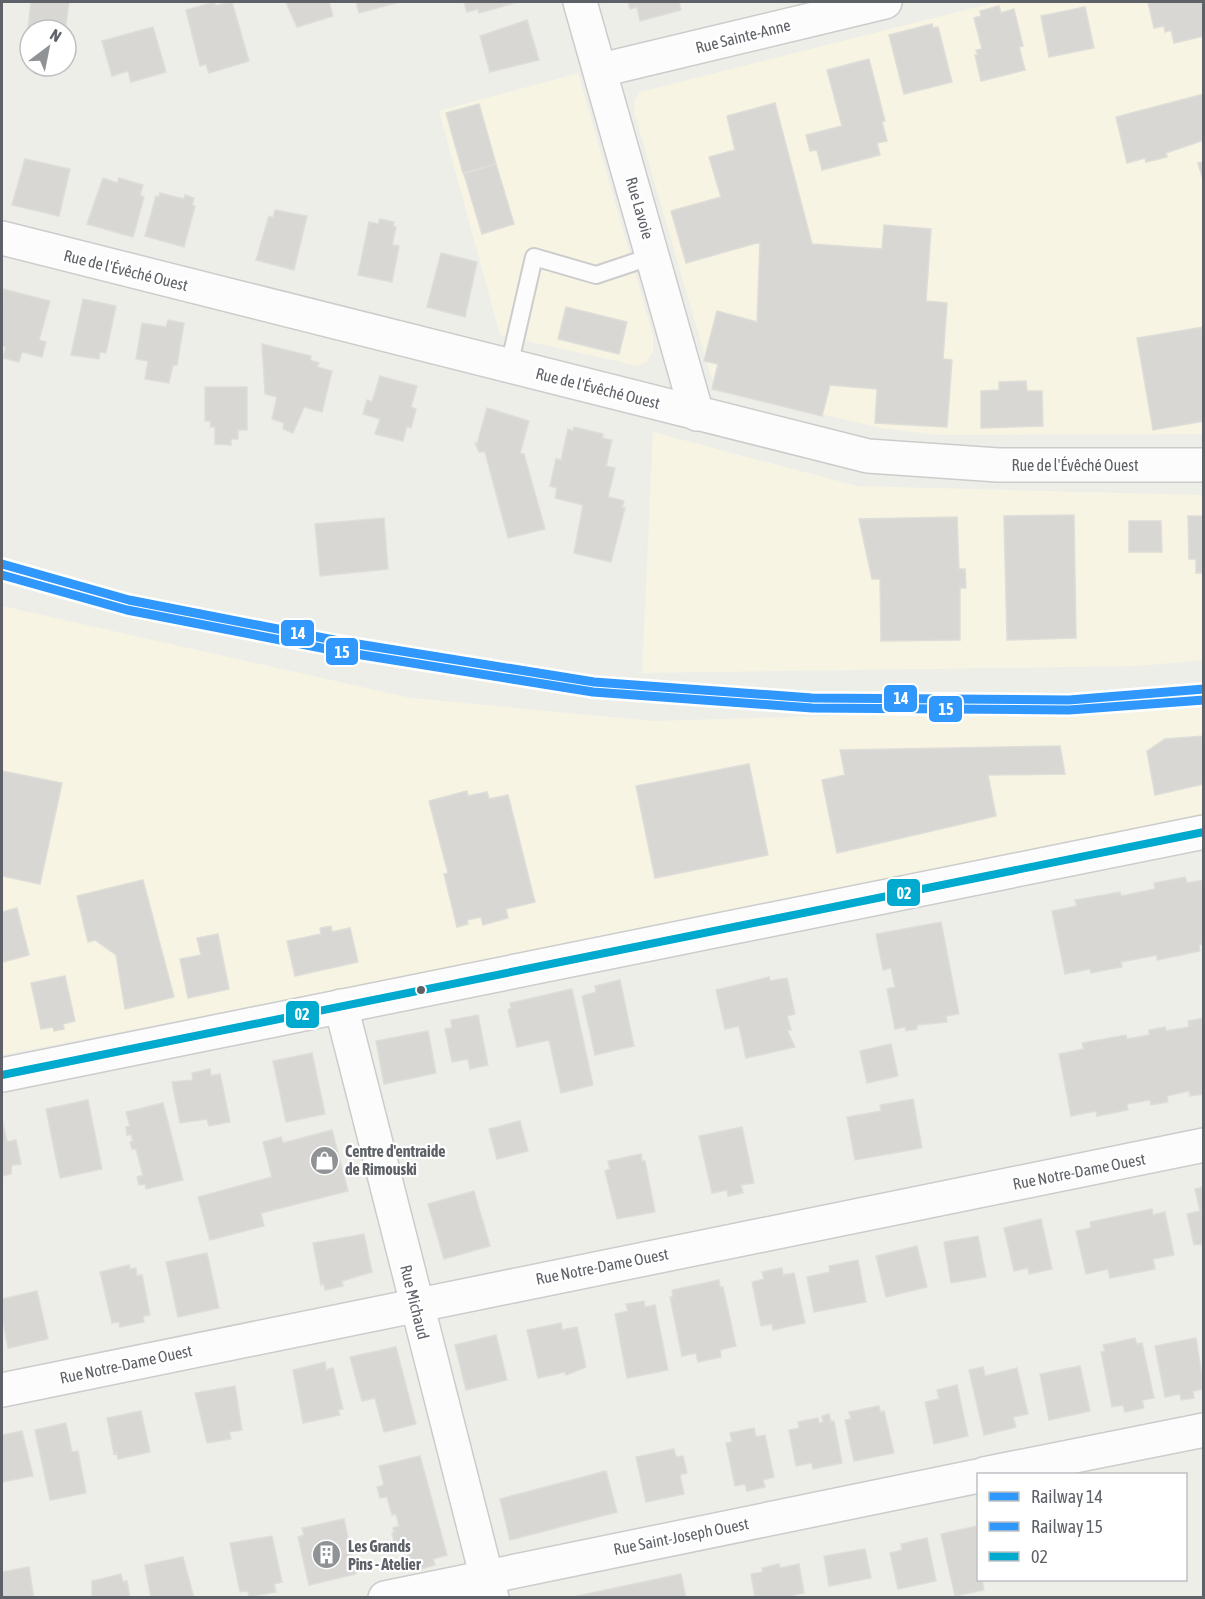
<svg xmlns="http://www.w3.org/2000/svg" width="1205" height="1599" font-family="'Asap Condensed',sans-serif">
  <rect width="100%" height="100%" fill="#eeeee9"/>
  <path fill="#f7f4e3" d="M997,2H1203V434L938,435L880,428L723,390L717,386L710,373L634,112L635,99L640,92Z
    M578,73L653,335V352L646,362L638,366L500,335L439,111Z
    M653,432L857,486L1203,495V660L1138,666L642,673Z
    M2,606L411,698L654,721L1203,705V848L391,979L2,1055Z"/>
  <path fill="#d8d7d4" stroke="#deddd8" stroke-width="1.5" d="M31,2H69L65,30H30V38L27,37Z
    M215,2V6L232,2L249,61L209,73L206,64L200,66L186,10Z
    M286,2H329L333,16L297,27Z
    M356,2H399L359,13Z
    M464,2H518L479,13L478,9L467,12Z
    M628,2H679L681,10L640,21L637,7L630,9Z
    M1148,2H1204V36L1174,43L1171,30L1165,32L1164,26L1154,28Z
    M999,6L1001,13L1014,9L1023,46L1019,47L1025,70L981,81L975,55H978L976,50L982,49L974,18L981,16L980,11Z
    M1085,7L1094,48L1049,57L1041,16Z
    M527,20L539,60L490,72L480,36Z
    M932,24L933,28L938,27L952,82L904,94L889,35Z
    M153,27L166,72L131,82L128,71L112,76L102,41Z
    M869,59L885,121L882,122L887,141L877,143L880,155L822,170L817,150L810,151L806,135L842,126L827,70Z
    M1204,94V140L1166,153L1167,157L1146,162L1145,158L1127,163L1116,117Z
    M775,103L812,244L882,249L884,225L931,229L926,301L947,303L943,359L952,360L947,427L875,423L877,389L830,385L822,416L712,389L718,364L704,361L717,311L757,322L760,242L686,263L671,211L721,197L709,157L735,150L727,116Z
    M479,104L496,164L463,173L446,113Z
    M25,159L70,169L59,216L12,205Z
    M1204,162V183L1198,163Z
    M496,164L514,224L482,234L464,174Z
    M103,178L117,183L119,178L143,185L140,195L144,197L133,237L87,224Z
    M160,193L184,199L185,195L194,198L192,205L195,206L184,247L145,236L156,196L159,197Z
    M275,210L307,216L294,270L256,260L269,216L273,218Z
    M380,219L394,222L393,226L396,227L392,245L399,246L392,282L358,275L369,222L378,224Z
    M441,253L477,262L465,317L427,307Z
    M3,289L50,301L39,340L46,342L42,357L22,352L19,362L3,358L6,347L2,346Z
    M83,299L116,306L106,353L100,352L99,359L71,355Z
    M566,307L627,322L619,354L558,339Z
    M168,320L184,323L177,365H173L169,383L145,379L148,361L136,359L142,323L166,327Z
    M1204,327V421L1153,430L1137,338Z
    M262,344L311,356L310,360L319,363L317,367L332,371L322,412L304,407L293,433L283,429L284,423L272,419L277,397L265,394Z
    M380,376L417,386L411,407L416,409L411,428L407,426L403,441L375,434L380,419L363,414L367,400L372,402Z
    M1026,381L1027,391H1042L1043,426L981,428V391L999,390V382Z
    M205,387H247V430H238V439H231V445L215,444V427H210L211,421H205Z
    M487,408L529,421L520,453L524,454L545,529L508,538L485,452H479L475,443L477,444Z
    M574,427L603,434L602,438L612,440L606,466L615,468L608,497L624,501L622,508H625L611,562L574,553L583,505L555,498L557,488L550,486L556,459L561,460L568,429L573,431Z
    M1074,515L1076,638L1007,640L1004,516Z
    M1188,516H1204V573H1196V559H1189Z
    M957,517L959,569H965L966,588H960V640L881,641L880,579H872L859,519Z
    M384,518L388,569L320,576L315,524Z
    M1129,521H1161L1162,552H1129Z
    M1204,736V784L1155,795L1147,751L1165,739Z
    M1060,746L1065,774L988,775L996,816L837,853L822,780L845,775L840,750Z
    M749,764L768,855L655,878L636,786Z
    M2,771L62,783L40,884L2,876Z
    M467,791L468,796L487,792L489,799L508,795L535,902L506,909L508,918L483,925L481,917L467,920L468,924L457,927L444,874L448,873L429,801Z
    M1185,877L1187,883L1204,880V944L1199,945L1200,951L1157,960V955L1121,962L1122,967L1091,973L1090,969L1065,974L1052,911L1077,906L1075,900L1120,892L1121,896L1155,889L1154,883Z
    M143,880L174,997L125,1009L116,955L95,940L88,942L77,896Z
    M17,908L29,955L3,962L2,912Z
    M941,922L959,1014L946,1016L947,1022L917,1025V1029L906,1031L905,1027L895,1029L887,989L895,987L891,968L883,970L876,934Z
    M331,926L332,932L350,928L358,962L295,976L287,941L321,934L320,928Z
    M218,934L229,989L188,998L180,959L201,955L197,938Z
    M65,976L75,1021L63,1024L64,1029L54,1031L53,1027L41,1029L31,983Z
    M769,977L770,981L787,978L795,1014L787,1016L791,1030H787L795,1047L746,1058L739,1026L725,1029L716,990Z
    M620,980L634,1046L595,1055L582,996L596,992L595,986Z
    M572,989L593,1085L561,1093L549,1040L517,1047L508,1010L511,1008L510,1003Z
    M478,1015L488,1065L470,1069L468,1059L452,1062L445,1029L452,1028L451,1020Z
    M1204,1018V1094L1190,1096L1189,1091L1167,1096L1168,1102L1151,1105L1150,1100L1127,1104L1128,1110L1097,1116L1096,1111L1071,1116L1059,1054L1084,1049L1082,1043L1126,1035L1127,1039L1149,1035V1030L1165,1027L1166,1031L1189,1027L1188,1021Z
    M428,1031L436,1073L384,1084L376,1041Z
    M891,1044L898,1076L867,1083L860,1051Z
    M312,1053L325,1114L286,1122L273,1061Z
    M210,1069L211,1076L220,1074L230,1122L209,1126L207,1119L180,1123L172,1082L193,1080L192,1073Z
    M913,1099L922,1148L855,1160L847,1117L881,1111L880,1105Z
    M88,1100L102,1169L60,1178L46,1109Z
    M163,1103L183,1180L146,1189L145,1184L139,1185L137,1177L143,1175L136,1149H132L130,1142L133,1141L131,1134L127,1135L126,1127L130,1126L126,1112Z
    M2,1119L7,1142L16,1140L21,1164L12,1165L11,1174L2,1176Z
    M520,1121L528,1151L497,1159L489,1129Z
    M742,1127L754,1183L741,1185L743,1193L728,1196L727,1190L712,1193L699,1136Z
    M332,1130L348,1191L261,1213L264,1226L210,1240L198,1197L272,1177L263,1142L281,1137L283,1143Z
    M641,1154L642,1161H645L655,1212L617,1219L605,1171L610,1169L608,1161Z
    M1204,1187V1252H1203L1202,1244L1194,1245L1187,1214L1200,1211L1195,1189Z
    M474,1191L490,1246L444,1259L428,1204Z
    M1152,1209L1153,1215L1165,1212L1174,1255L1153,1259L1155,1269L1110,1278L1108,1269L1086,1274L1076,1231L1091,1228L1090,1222Z
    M1041,1219L1052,1269L1029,1274L1028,1268L1014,1271L1004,1228Z
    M364,1234L372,1272L342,1281L343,1286L325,1290L324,1284L321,1285L313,1243Z
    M978,1236L986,1277L951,1283L944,1242Z
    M917,1246L927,1287L886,1297L876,1256Z
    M207,1253L219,1308L178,1317L166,1262Z
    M858,1260L866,1302L814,1312L807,1277L830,1272L829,1266Z
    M129,1265L130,1269L136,1268L137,1276L142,1275L150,1315L143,1316L144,1322L120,1327L119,1322L112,1323L100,1272Z
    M782,1268L783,1275L794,1273L805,1323L773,1330L772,1324L761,1326L752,1282L764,1279L762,1272Z
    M719,1280L720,1287H723L736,1346L720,1350L721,1357L698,1362L696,1353L682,1356L670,1297H673L672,1290Z
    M37,1291L48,1339L8,1348L2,1316V1299Z
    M644,1301L645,1307L655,1305L668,1370L627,1378L615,1314L628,1311L626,1304Z
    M561,1323L562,1330L577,1327L586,1367L566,1375L565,1372L538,1378L527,1330Z
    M496,1335L507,1380L466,1390L455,1345Z
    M1135,1338L1137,1344L1142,1343L1154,1398L1142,1400L1144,1408L1125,1412L1123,1405L1112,1407L1101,1352L1105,1351L1103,1345Z
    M1196,1338L1204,1389L1193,1391L1194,1398L1181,1400L1180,1394L1165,1397L1155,1346Z
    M396,1347L416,1424L384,1432L375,1398L362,1401L350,1357Z
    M325,1362L326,1370L333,1368L343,1409L338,1410L340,1415L303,1423L293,1370Z
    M1080,1366L1090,1411L1049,1420L1040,1374Z
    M983,1367L985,1376L1017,1368L1028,1414L1013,1417L1016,1427L984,1435L969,1370Z
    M957,1385L968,1436L934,1444L925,1402L939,1399L937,1390Z
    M235,1386L242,1430L229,1432L231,1439L207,1443L195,1393Z
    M879,1406L880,1412L884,1411L894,1453L854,1461L845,1420L851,1419L849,1412Z
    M141,1411L150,1452L118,1459L117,1453L114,1454L107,1418Z
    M829,1414L831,1422L834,1421L842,1463L813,1469L812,1463L796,1466L789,1430L799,1428L798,1422L818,1418L819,1423L823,1422L822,1416Z
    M66,1423L72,1452L78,1451L86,1493L50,1500L35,1430Z
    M754,1428L756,1437L765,1435L774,1477L763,1480L765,1487L747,1491L745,1484L735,1486L726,1443L732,1442L730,1433Z
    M22,1431L33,1476L2,1482V1435Z
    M674,1449L676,1457L683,1456L687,1473L680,1475L684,1494L646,1502L636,1457Z
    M420,1456L447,1555L433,1559L435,1565L417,1570L415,1563L410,1565L406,1548L396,1551L392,1533L394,1532L393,1528L399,1526L396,1514L392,1515L387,1497L380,1498L377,1487L384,1485L379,1466Z
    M606,1471L617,1512L510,1540L500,1499Z
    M344,1519L356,1574L309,1585L298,1537L304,1535L302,1528Z
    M977,1526L978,1580H982L984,1590L955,1596L941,1534Z
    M272,1536L282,1582L274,1584L276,1592L249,1597L248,1591L240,1592L230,1543Z
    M927,1538L936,1581L898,1589L890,1553L902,1550L901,1544Z
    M865,1549L871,1578L829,1586L824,1556Z
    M183,1557L194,1598H151L145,1565Z
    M779,1564L780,1568L799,1564L804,1593L794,1595V1598H755L751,1574L763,1572L762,1568Z
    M29,1567L34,1598H2V1572Z
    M121,1574L123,1582L127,1581L130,1598H92V1581Z
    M681,1574L686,1598H568Z"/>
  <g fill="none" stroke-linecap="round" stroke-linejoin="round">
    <defs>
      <path id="service" d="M509,366L534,257L596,275L653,256"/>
      <path id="minor" d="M580,2L697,414
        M601,70L885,2
        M341,1006L492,1598
        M2,1390L1204,1145
        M984,1474L1204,1430
        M385,1598L978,1476"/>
      <path id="tertiary" d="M2,238L868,456L998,465H1204
        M2,1075L1204,832"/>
    </defs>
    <use href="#service" stroke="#cbcccb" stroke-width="20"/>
    <use href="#minor" stroke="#cbcccb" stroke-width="36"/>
    <use href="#tertiary" stroke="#cbcccb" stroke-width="36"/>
    <use href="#service" stroke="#fcfcfc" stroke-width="16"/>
    <use href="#minor" stroke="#fcfcfc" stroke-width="33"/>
    <use href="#tertiary" stroke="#fcfcfc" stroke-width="33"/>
    <defs>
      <path id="bus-1" d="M2,1075L1204,832"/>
    </defs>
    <use href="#bus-1" stroke="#fff" stroke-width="12"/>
    <use href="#bus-1" stroke="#00a9ce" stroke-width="8"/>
    <defs>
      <path id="rail-1" d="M2,564L129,600L339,641L594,682L812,698L1069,700L1204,689"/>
      <path id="rail-2" d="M2,575L127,610L337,651L593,692L812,708L1069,710L1204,700"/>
    </defs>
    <use href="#rail-1" stroke="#fff" stroke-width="14"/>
    <use href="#rail-2" stroke="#fff" stroke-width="14"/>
    <use href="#rail-1" stroke="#3098fc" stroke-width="9"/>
    <use href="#rail-2" stroke="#3098fc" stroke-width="9"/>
  </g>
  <defs>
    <symbol id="shop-disc" viewBox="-11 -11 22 22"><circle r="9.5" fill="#909395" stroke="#fff"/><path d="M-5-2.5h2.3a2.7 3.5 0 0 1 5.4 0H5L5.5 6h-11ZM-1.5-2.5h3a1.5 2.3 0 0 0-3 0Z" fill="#fff"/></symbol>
    <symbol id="building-disc" viewBox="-11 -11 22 22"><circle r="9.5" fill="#909395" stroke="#fff"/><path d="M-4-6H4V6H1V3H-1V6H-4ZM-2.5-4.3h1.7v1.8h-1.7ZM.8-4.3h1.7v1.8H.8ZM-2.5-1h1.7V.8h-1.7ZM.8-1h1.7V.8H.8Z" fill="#fff"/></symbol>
  </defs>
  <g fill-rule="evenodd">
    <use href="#shop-disc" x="308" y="1144" width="33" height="33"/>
    <use href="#building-disc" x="310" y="1538" width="33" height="33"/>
  </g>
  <circle fill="#5e6268" stroke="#fff" stroke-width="2" cx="421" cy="990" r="5"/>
  <g text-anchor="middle" stroke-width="4.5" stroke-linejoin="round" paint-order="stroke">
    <g font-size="16" fill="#5e6268" stroke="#fff">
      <text transform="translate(743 36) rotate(-14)" y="6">Rue Sainte-Anne</text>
      <text transform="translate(640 208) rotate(74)" y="6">Rue Lavoie</text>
      <text transform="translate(126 270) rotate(14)" y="6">Rue de l'Évêché Ouest</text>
      <text transform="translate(598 388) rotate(14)" y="6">Rue de l'Évêché Ouest</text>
      <text x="1075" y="471">Rue de l'Évêché Ouest</text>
      <text transform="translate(1079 1171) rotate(-11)" y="6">Rue Notre-Dame Ouest</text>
      <text transform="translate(602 1266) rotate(-11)" y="6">Rue Notre-Dame Ouest</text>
      <text transform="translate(415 1302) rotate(76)" y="6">Rue Michaud</text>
      <text transform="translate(126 1364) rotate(-12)" y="6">Rue Notre-Dame Ouest</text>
      <text transform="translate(681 1536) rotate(-11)" y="6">Rue Saint-Joseph Ouest</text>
    </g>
    <g font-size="16" font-weight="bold" fill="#5e6268" stroke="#fff" text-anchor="start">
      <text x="345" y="1157">Centre d'entraide<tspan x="345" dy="18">de Rimouski</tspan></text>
      <text x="348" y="1552">Les Grands<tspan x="348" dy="18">Pins - Atelier</tspan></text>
    </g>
  </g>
  <g stroke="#fff" stroke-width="2">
    <rect x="280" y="619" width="35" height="28" rx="6" fill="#3098fc"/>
    <rect x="325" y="637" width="34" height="29" rx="6" fill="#3098fc"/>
    <rect x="883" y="684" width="35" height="29" rx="6" fill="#3098fc"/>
    <rect x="928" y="695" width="35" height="28" rx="6" fill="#3098fc"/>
    <rect x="886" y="878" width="35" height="29" rx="6" fill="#00a9ce"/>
    <rect x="285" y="1000" width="35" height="29" rx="6" fill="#00a9ce"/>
  </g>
  <g font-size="16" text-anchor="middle" font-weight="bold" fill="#fff">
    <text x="298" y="639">14</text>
    <text x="342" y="658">15</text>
    <text x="901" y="704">14</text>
    <text x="946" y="715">15</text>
    <text x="904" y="899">02</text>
    <text x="302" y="1020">02</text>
  </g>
  <rect width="1205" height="1599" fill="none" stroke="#5e6268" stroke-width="6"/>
  <rect x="977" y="1473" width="210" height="108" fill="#ffffff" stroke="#bfc0c3" stroke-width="1.5"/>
  <rect x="989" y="1492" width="30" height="9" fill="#3098fc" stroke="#bfc0c3" stroke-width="1.5"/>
  <text x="1031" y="1503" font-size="18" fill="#5e6268">Railway 14</text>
  <rect x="989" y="1522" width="30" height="9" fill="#3098fc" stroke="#bfc0c3" stroke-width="1.5"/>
  <text x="1031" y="1533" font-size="18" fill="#5e6268">Railway 15</text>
  <rect x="989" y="1552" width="30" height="9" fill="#00a9ce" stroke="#bfc0c3" stroke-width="1.5"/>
  <text x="1031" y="1563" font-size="18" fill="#5e6268">02</text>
  <g transform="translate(48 48) rotate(32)"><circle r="28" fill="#ffffff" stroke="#bfc0c3" stroke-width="1.5"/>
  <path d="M0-4.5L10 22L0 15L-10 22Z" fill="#909395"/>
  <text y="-9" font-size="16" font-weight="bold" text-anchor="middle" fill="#5e6268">N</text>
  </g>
</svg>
